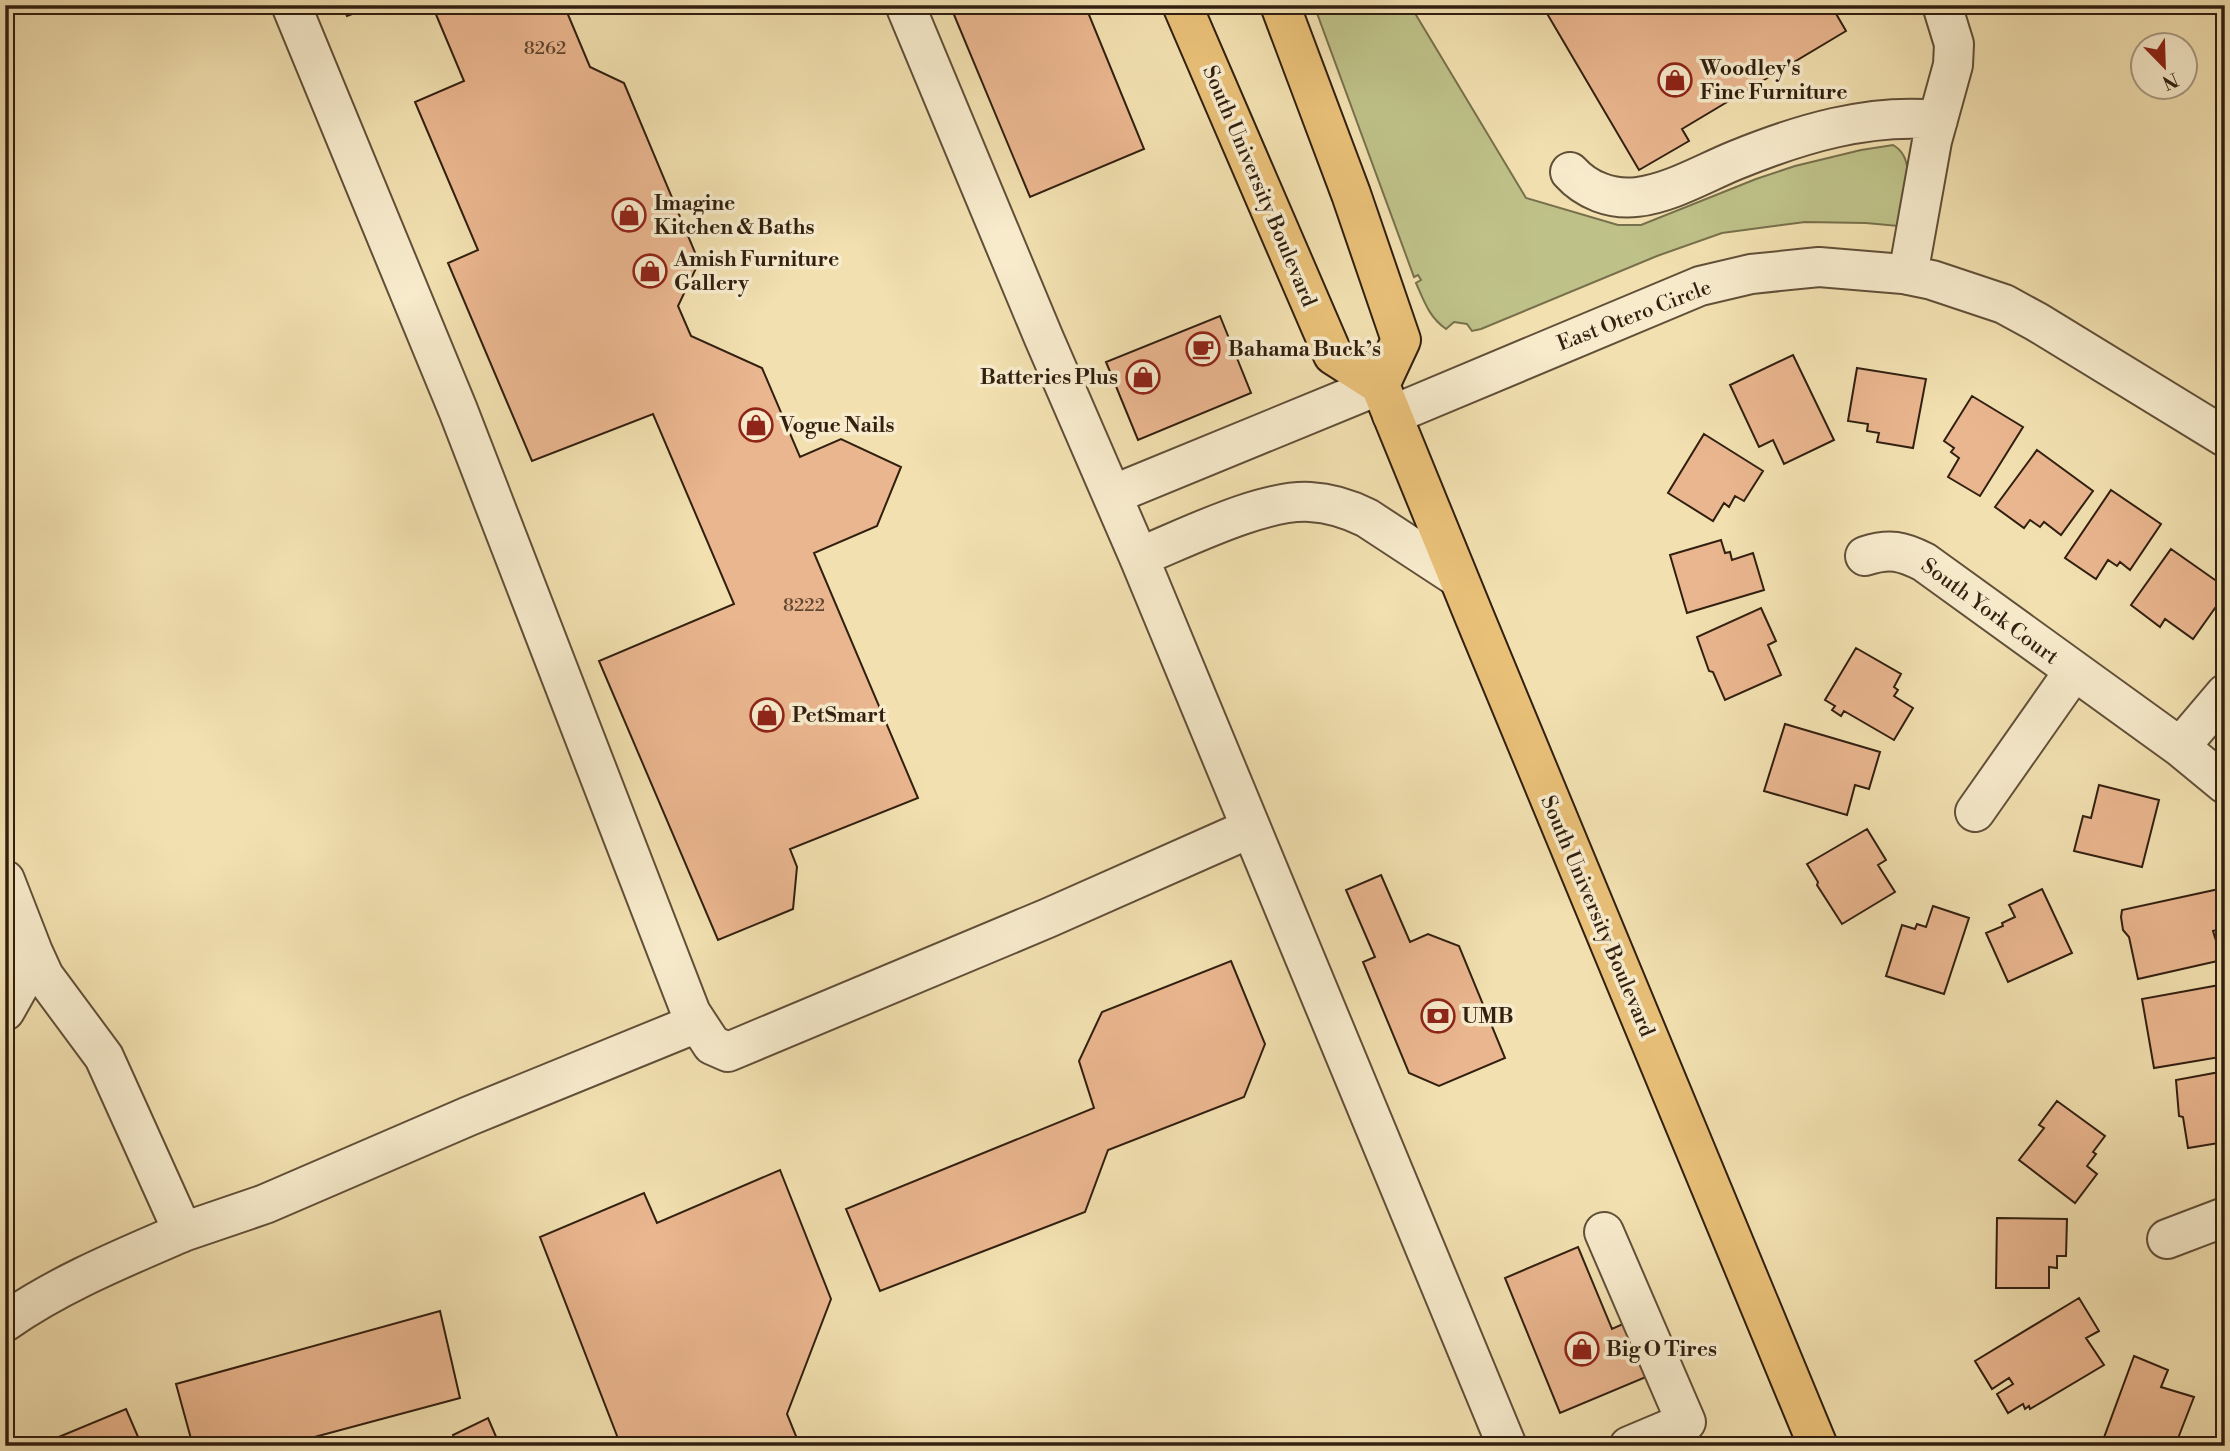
<svg xmlns="http://www.w3.org/2000/svg" width="2230" height="1451" font-family="'Libre Bodoni',serif">
  <rect width="100%" height="100%" fill="#f2e0b0"/>
  <filter id="stains"><feTurbulence type="fractalNoise" baseFrequency=".00286" numOctaves="4"/><feColorMatrix values="0 0 0 0 .2 0 0 0 0 .09 0 0 0 0 .02 0 0 0 .5 -.17"/></filter>
  <radialGradient id="worn" r=".72"><stop offset=".6" stop-color="#630" stop-opacity="0"/><stop offset="1" stop-color="#630" stop-opacity=".3"/></radialGradient>
  <path fill="#bec188" stroke="#78704c" stroke-width="2" d="M1314,5H1410L1526,198L1618,225H1641L1756,179L1795,166L1861,150L1893,145C1920,160 1902,202 1898,226L1866,223L1805,222L1722,233L1657,256L1481,329L1472,331L1467,324L1454,322L1446,329C1429,317 1424,301 1416,283L1421,280L1418,275L1414,277Z"/>
  <path fill="#eab68f" stroke="#311f10" stroke-width="2" d="M343,5H376L347,16Z
    M432,5H564L590,67L624,83L699,262L678,306L691,336L762,368L800,457L841,439L901,467L877,526L814,553L918,798L790,849L797,867L793,909L718,940L599,661L734,604L653,414L532,461L448,263L478,250L415,102L464,81Z
    M963,5H1085L1144,149L1030,197L952,10Z
    M1542,5H1831L1846,31L1682,129L1689,141L1639,170Z
    M1220,316L1251,393L1138,440L1106,362Z
    M1793,355L1834,440L1784,464L1773,440L1759,447L1730,385Z
    M1857,368L1926,379L1913,448L1877,442L1879,433L1867,431L1868,424L1848,421Z
    M1972,396L2023,427L1980,496L1948,477L1959,458L1951,452L1954,448L1944,441Z
    M1704,434L1763,471L1744,501L1735,496L1729,507L1724,503L1713,521L1668,493Z
    M2037,450L2093,491L2061,535L2044,522L2040,527L2030,520L2024,528L1995,507Z
    M2111,490L2161,524L2130,570L2120,562L2117,566L2108,560L2096,579L2065,558Z
    M1721,540L1725,553L1730,552L1732,560L1753,553L1764,590L1687,613L1670,555Z
    M2171,549L2225,587V594L2193,639L2165,619L2160,627L2131,605Z
    M1761,608L1776,641L1768,645L1781,675L1725,700L1713,672L1709,671L1697,637Z
    M1856,648L1901,674L1894,687L1898,690L1894,696L1913,708L1894,740L1844,711L1841,716L1832,710L1835,706L1825,700Z
    M1785,724L1880,752L1869,789L1855,785L1847,815L1764,791Z
    M2099,785L2159,800L2142,867L2074,851L2083,816L2091,818Z
    M1867,829L1886,860L1878,865L1895,892L1842,924L1817,885L1818,882L1807,864Z
    M1381,875L1410,942L1428,934L1459,946L1505,1058L1439,1086L1409,1073L1363,962L1375,957L1346,890Z
    M2042,889L2072,953L2008,982L1986,933L2003,926L2002,923L2015,917L2009,905Z
    M2219,889L2225,917V928L2213,931L2222,960L2138,979L2129,937L2123,930L2121,917L2122,910Z
    M1933,906L1969,918L1944,994L1886,976L1902,925L1915,929L1917,924L1926,927Z
    M1231,961L1265,1044L1244,1097L1108,1150L1085,1212L880,1291L846,1209L1094,1108L1079,1061L1102,1012Z
    M2225,984V1040L2217,1042L2220,1057L2154,1068L2142,999Z
    M2225,1071V1142L2188,1148L2183,1117L2179,1116L2176,1080Z
    M2057,1101L2105,1136L2093,1152L2096,1154L2087,1166L2097,1174L2075,1203L2019,1160L2044,1128L2039,1125Z
    M780,1170L831,1299L787,1414L800,1446H621L540,1237L644,1193L657,1223Z
    M1997,1218L2067,1219L2066,1256H2057V1268L2049,1267V1288H1996Z
    M1578,1247L1612,1329L1625,1323L1646,1377L1560,1413L1505,1278Z
    M2079,1298L2099,1331L2086,1338L2104,1365L2030,1409L2029,1406L2025,1409L2023,1404L2008,1413L1997,1394L2013,1384L2009,1378L1992,1389L1975,1361Z
    M440,1311L460,1398L281,1446H193L176,1384Z
    M2134,1356L2168,1370L2161,1387L2194,1397L2175,1446L2147,1437L2145,1443L2141,1441L2139,1446H2110L2102,1443Z
    M126,1409L142,1446H37Z
    M488,1418L500,1446H458L453,1435Z"/>
  <g fill="none" stroke-linecap="round" stroke-linejoin="round">
    <defs>
      <path id="minor" d="M291,5L458,410L691,1013L712,1045L728,1052L1048,918L1251,828
        M905,5L1043,336L1140,560L1507,1446
        M1570,172C1586,190 1611,200 1637,197C1671,193 1704,173 1736,160C1800,134 1869,113 1938,120
        M1908,275L1932,141L1953,65L1954,44L1942,5
        M1392,415L1700,286L1751,274L1819,267L1903,274L1932,280L2004,304L2037,322L2225,437
        M1112,495L1380,385
        M1865,556C1890,548 1902,551 1924,562L2180,747L2225,784
        M1139,557C1184,539 1262,499 1310,502C1330,503 1349,509 1367,518L1457,577
        M2180,747L2225,694
        M1975,812L2074,671
        M5,880L33,952L18,988L5,1011
        M33,952L44,976L104,1057L183,1232L265,1204L469,1116L697,1023
        M1604,1232L1686,1422L1629,1446
        M2167,1239L2225,1217
        M5,1322C59,1284 123,1258 183,1232"/>
      <path id="major" d="M1182,5L1333,355L1380,385L1475,618L1818,1446
        M1280,5L1351,194L1401,340L1380,385"/>
    </defs>
    <use href="#minor" stroke="#614f38" stroke-width="42"/>
    <use href="#major" stroke="#311f10" stroke-width="42"/>
    <use href="#minor" stroke="#f7ebcc" stroke-width="38"/>
    <use href="#major" stroke="#e9c078" stroke-width="38"/>
  </g>
  <defs>
    <symbol id="shop-ring" viewBox="-11 -11 22 22"><circle r="9.5" fill="#f7ebcc" stroke="#8f2418" stroke-width="1.5"/><path d="M-5-2.5h2.3a2.7 3.5 0 0 1 5.4 0H5L5.5 6h-11ZM-1.5-2.5h3a1.5 2.3 0 0 0-3 0Z" fill="#8f2418"/></symbol>
    <symbol id="cafe-ring" viewBox="-11 -11 22 22"><circle r="9.5" fill="#f7ebcc" stroke="#8f2418" stroke-width="1.5"/><path d="M-5.5-4.5H6V0H3Q3 3.5 0 3.5H-2.5Q-5.5 3.5-5.5 0ZM3-3.2v2h1.7v-2ZM-6 4.5H4V6H-6Z" fill="#8f2418"/></symbol>
    <symbol id="bank-ring" viewBox="-11 -11 22 22"><circle r="9.5" fill="#f7ebcc" stroke="#8f2418" stroke-width="1.5"/><path d="M-6-4H6V4H-6ZM0-2.3a2.3 2.3 0 1 0 0 4.6a2.3 2.3 0 1 0 0-4.6Z" fill="#8f2418"/></symbol>
  </defs>
  <g fill-rule="evenodd">
    <use href="#shop-ring" x="1656" y="61" width="38" height="38"/>
    <use href="#shop-ring" x="610" y="196" width="38" height="38"/>
    <use href="#shop-ring" x="631" y="252" width="38" height="38"/>
    <use href="#cafe-ring" x="1184" y="330" width="38" height="38"/>
    <use href="#shop-ring" x="1124" y="358" width="38" height="38"/>
    <use href="#shop-ring" x="737" y="406" width="38" height="38"/>
    <use href="#shop-ring" x="748" y="696" width="38" height="38"/>
    <use href="#bank-ring" x="1419" y="997" width="38" height="38"/>
    <use href="#shop-ring" x="1563" y="1330" width="38" height="38"/>
  </g>
  <g text-anchor="middle" stroke-width="7" stroke-linejoin="round" paint-order="stroke">
    <g font-size="18" fill="#5f4530">
      <text x="545" y="54">8262</text>
      <text x="804" y="611">8222</text>
    </g>
    <g font-size="21" font-weight="bold" fill="#311f10" stroke="#f7ebcc" text-anchor="start">
      <text x="1700" y="75">Woodley's<tspan x="1700" dy="24">Fine Furniture</tspan></text>
      <text x="654" y="210">Imagine<tspan x="654" dy="24">Kitchen &amp; Baths</tspan></text>
      <text x="674" y="266">Amish Furniture<tspan x="674" dy="24">Gallery</tspan></text>
      <text x="1228" y="356">Bahama Buck’s</text>
      <text x="1118" y="384" text-anchor="end">Batteries Plus</text>
      <text x="780" y="432">Vogue Nails</text>
      <text x="792" y="722">PetSmart</text>
      <text x="1462" y="1023">UMB</text>
      <text x="1606" y="1356">Big O Tires</text>
    </g>
    <g font-size="21" fill="#311f10" stroke="#f7ebcc">
      <text transform="translate(1260 186) rotate(67)" y="7">South University Boulevard</text>
      <text transform="translate(1634 315) rotate(-21)" y="7">East Otero Circle</text>
      <text transform="translate(1990 611) rotate(36)" y="7">South York Court</text>
      <text transform="translate(1598 916) rotate(67)" y="7">South University Boulevard</text>
    </g>
  </g>
  <rect width="2230" height="1451" fill="none" stroke="#f2e0b0" stroke-width="28"/>
  <rect x="7" y="7" width="2216" height="1437" fill="none" stroke="#311f10" stroke-width="3.5"/>
  <rect x="14" y="14" width="2202" height="1423" fill="none" stroke="#311f10" stroke-width="2"/>
  <g transform="translate(2164 66) rotate(157)"><circle r="33" fill="#f7ebcc" stroke="#a89981" stroke-width="2"/>
  <path d="M0-5L12 26L0 18L-12 26Z" fill="#8f2418"/>
  <text y="-10" font-size="19" font-weight="bold" text-anchor="middle" fill="#311f10">N</text>
  </g>
  <rect width="100%" height="100%" filter="url(#stains)"/>
  <rect width="100%" height="100%" fill="url(#worn)"/>
</svg>
